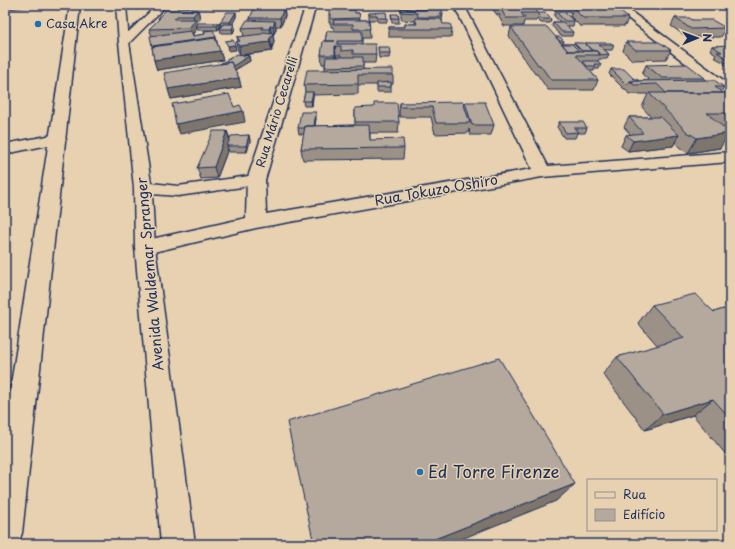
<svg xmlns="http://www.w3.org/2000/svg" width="735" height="549" font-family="'Playpen Sans',sans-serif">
  <rect width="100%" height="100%" fill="#e7d1b0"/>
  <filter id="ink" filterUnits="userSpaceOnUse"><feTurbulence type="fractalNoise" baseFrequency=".025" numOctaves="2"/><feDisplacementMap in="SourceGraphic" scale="8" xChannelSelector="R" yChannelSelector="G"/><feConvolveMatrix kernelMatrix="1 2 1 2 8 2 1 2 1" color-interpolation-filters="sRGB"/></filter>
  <g filter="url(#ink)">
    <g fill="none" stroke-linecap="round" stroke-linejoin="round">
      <defs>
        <path id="minor" d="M157,5H167L128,44H120L119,42L120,40Z
          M306,5H316L265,180L266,214L532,169L454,5H464L548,166L730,152V162L542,177L256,228L145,254L138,252L135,247L138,242L246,218L247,180Z
          M611,5H622L730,85V95L725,94Z
          M58,134L63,136L66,139L63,142L5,154V144Z"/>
        <path id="primary" d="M70,5H80L22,533L18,544H5V423Z
          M116,5H126L129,42L151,183L178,186L256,175L262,176L265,180L262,184L256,185L178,196L152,194L155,247L195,544H161L135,247L134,188L119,42Z"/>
      </defs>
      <use href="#minor" stroke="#1b2f5e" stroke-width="3"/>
      <use href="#primary" stroke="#1b2f5e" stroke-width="3"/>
      <use href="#minor" fill="#e7d1b0" fill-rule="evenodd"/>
      <use href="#primary" fill="#e7d1b0" fill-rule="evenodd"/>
    </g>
    <path fill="#9b9186" stroke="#1b2f5e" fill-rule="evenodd" d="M176,5H228L227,7L177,8Z
      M240,5H258V6H241Z
      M396,5H441V8H396Z
      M493,5H535L537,7L536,10L538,13L551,19L550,23H541L537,19L536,21H524L523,26H504L499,17L500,15H497L492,8Z
      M551,5H608V6L610,8L628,18L625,26H580L570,16L572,12H564L574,21L573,26H567L573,32L572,36H561L552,26L553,22H560L554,16L556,12H555L551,8Z
      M632,5H647V7H635Z
      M670,5H730V6H695V7H673Z
      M730,7V13L728,12Z
      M284,8L285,16L281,26H276V29L274,34H273L274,42L272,48H271L272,51L243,55L249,56L250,61L235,70L239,78L241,87L171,99L168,89L240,54L238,51L236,42L238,41L237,37H244L242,28L250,20V18Z
      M401,8L443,13L442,21L443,24L452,29L451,37H389V27H405V24H415V21L402,20L401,17Z
      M198,10L200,18L197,22V24L219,23L220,27L218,30H197V28L193,34V36L205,34L204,31L218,46L223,60L157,70L154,60L152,47V36L149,29L159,20L158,18Z
      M236,12V17L232,24L235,28L233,33H221L220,29L221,26L220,22Z
      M359,13L360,20H369V13L387,18V22H378L377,20H369L370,38H362V44L376,54L375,63H363V69L393,75V84L391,85V92H377V85H358V94L313,95L312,106H304L303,101L305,92L304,85L325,70V64H322L321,55L325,41L327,31H334L333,27H331V23H329V14ZM336,55H341V57H336Z
      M391,14L399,18V23H392Z
      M728,14H730V20L726,18Z
      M675,18L692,20L726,28L721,37H687L671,26Z
      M511,27L556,37L564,41L563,44H573L574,43L585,44V43L614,45L612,50H604L609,54L607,59H599L598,61L601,64L599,69H594V71H590L598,80L594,90H548L537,74H535L509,36Z
      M626,42L671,50L666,59L632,60L623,51Z
      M712,46H730V68L724,64L726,62H723L714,57L716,54L710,50Z
      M378,47L390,53L389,58H379Z
      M646,65L705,78L704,80L724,87L721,92L723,93H730V127H723L720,148L688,153L679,147L675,142L673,146L628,151L621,146L626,135H631L624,127L629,117H651L642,107L648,94H629L626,90V89H624L609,74L611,69L639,81L649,80L642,74Z
      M465,102L494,125L491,135H470L469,129L468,133L435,134L431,117H400L399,113L400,103L464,106Z
      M355,108L399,122L398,133H370V140L404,148L403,159L303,160L301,149L304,134H299L298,128L316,118L315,126L355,125Z
      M559,122L587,128L585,133H577L575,138H564L557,127Z
      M227,131L230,139L249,135L250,141L247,152H229L228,149L217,178L201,179L197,168Z
      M652,305L714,312L730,307V456L728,457L693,415L645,430L603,374L617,357L658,346L638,323Z"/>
    <path fill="#7e766d" stroke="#1b2f5e" d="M5,5H51L5,9Z
      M284,8L285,16L281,26L280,18Z
      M198,10L200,18L197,22L198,26H196L197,28L191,36L189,28L194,21L193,16Z
      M236,12V17L231,27L230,22Z
      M275,21L276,29L274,34L273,26Z
      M219,23L220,27L218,30L217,26Z
      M234,24L235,28L233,33L232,29Z
      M270,26L272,34L271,37L269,29Z
      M273,33L274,42L272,48L270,39Z
      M216,37L218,46L155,55L152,46Z
      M270,42L272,51L240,55L239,46Z
      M235,45L236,50L229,51L228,46Z
      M335,46L336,55L335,64Z
      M220,51L223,60L157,70L154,60Z
      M249,56L250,61L233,71L232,66Z
      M239,78L241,87L171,99L168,89Z
      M313,92V97L312,106L311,101Z
      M243,111L245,122L180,134L176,124Z
      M316,112V118L314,134L313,128Z
      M227,131L230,142L227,146L228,149L217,178L214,167Z
      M730,133L720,148L688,153L697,138Z
      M249,135L250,141L247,152L246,146Z
      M679,135L673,146L628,151L633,141Z
      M713,399L693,415L645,430L663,414Z
      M575,484L556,501L449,544H422Z"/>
    <path fill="#b4a99c" stroke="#1b2f5e" d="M497,5H535L537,7H498Z
      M582,5H606L610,8H616L628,18H583L573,8H585Z
      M284,8L280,18H250L254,9Z
      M401,8L410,10L441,9L443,13H440L442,17H418L417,13L402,12Z
      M329,9L355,10V13H359L360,18L331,19V14H329Z
      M501,9H535L538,13H521L525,18H506Z
      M166,10H198L193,16H177L174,19H196L189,28L149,29L160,18H158Z
      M227,12H236L230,22H220Z
      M386,12L387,18H378L377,15H369V13Z
      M556,12H564L574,21H565Z
      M538,13H545L551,19H542L538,15Z
      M391,14H398L399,18H392Z
      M415,18L441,19L443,24H450L452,29H389V27H405V24H417Z
      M675,18H690L692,20H712L726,28L691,29Z
      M247,20L275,21L273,26H270L269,29H262L263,27L242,28Z
      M334,20H369L370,29H353V24H333Z
      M553,22H563L573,32H562Z
      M198,23H219L217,26H196Z
      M223,24H234L232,29H220Z
      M511,27H547L568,51H597L600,55H576L598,80H551L540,65H538Z
      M213,30L216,37L152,46L150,36L191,31L193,36L205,34L204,31Z
      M327,31H362V41H338L337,44H375L376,54H353V50L341,51V46H335V55H321L323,41H335H325Z
      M263,32L273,33L270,39H269L270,42L239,46L236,42L240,41L237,37L262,34Z
      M556,37H560L564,41H559Z
      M215,38L220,51L154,60L152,47Z
      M233,40L235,45L228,46L225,41Z
      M626,42H659L671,50H636Z
      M574,43H584L592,51H582Z
      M585,43H611L614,45H599L609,54L600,55L597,51H594Z
      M562,44H572L579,51H568Z
      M728,45L730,46V55L728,58H726L717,52H722L712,46Z
      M378,47H389L390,53H379Z
      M237,54L249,56L233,66L231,62L220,64Z
      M326,57H363V66L325,67Z
      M583,61H598L601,64H594L596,66H587Z
      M231,62L239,78L168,89L164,73Z
      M687,64L705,78H662L646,65Z
      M393,69V75H358V84L304,85L307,70Z
      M611,69H624L634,79H637L639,81H630L628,84H626Z
      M714,80L724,87H715L723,93H666L657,84L634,85L630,81Z
      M391,82V87H377V83Z
      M305,92H313L311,101H303Z
      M649,93H730V113H707L730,133L697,138L687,132Z
      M229,94L234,107L240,105L243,111L176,124L172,104Z
      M463,102L470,123H436L432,107H400V103Z
      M465,102H485L494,125H472Z
      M374,103H397L399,122H355V108L374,107Z
      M301,112H316L314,126H305V128H298Z
      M629,117H661L679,135L633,141L626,135L643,133Z
      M559,122H583L587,128H574L578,132L566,133Z
      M369,125L370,140L403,139L404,148L301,149L305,126Z
      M213,131H227L214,167L197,168Z
      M249,135L246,146H227L231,136Z
      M695,294L714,312L730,307V418L713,399L663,414L617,357L684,338L652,305Z
      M499,358L575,484L422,544H314L287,422Z"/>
  </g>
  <g fill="#1f6fb2" stroke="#e7d1b0" stroke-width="1.5">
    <circle cx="38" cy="24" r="4"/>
    <circle cx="420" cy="472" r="4"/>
  </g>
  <g text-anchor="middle" stroke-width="3" stroke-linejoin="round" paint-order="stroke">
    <g font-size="12" fill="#1b2f5e" stroke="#e7d1b0" text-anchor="start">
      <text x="46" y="28">Casa Akre</text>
    </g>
    <g font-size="12" fill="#1b2f5e" stroke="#e7d1b0">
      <text transform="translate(277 112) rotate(-73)" y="4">Rua Mário Cecarelli</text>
    </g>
    <g font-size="14" fill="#1b2f5e" stroke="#e7d1b0">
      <text transform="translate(436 190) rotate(-10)" y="5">Rua Tokuzo Oshiro</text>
      <text transform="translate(150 274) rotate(-95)" y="5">Avenida Waldemar Spranger</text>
    </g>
    <g font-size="17" fill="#1b2f5e" stroke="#e7d1b0" text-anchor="start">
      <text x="428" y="478">Ed Torre Firenze</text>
    </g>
  </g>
  <rect width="735" height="549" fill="none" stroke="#e7d1b0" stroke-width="20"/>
  <rect x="10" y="10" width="715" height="529" fill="none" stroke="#1b2f5e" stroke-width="1.5" filter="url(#ink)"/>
  <rect x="587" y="479" width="130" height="52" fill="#e7d1b0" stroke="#95908f"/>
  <rect x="595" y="492" width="20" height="6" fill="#e7d1b0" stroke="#95908f"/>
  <text x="623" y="499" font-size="12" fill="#1b2f5e">Rua</text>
  <rect x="595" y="509" width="20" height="12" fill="#b4a99c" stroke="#95908f"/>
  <text x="623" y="519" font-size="12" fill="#1b2f5e">Edifício</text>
  <g transform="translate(697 38) rotate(89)" stroke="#e7d1b0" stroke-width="3" paint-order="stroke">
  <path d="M0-3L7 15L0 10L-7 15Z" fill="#1b2f5e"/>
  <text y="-6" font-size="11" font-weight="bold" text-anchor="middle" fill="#1b2f5e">N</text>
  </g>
</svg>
